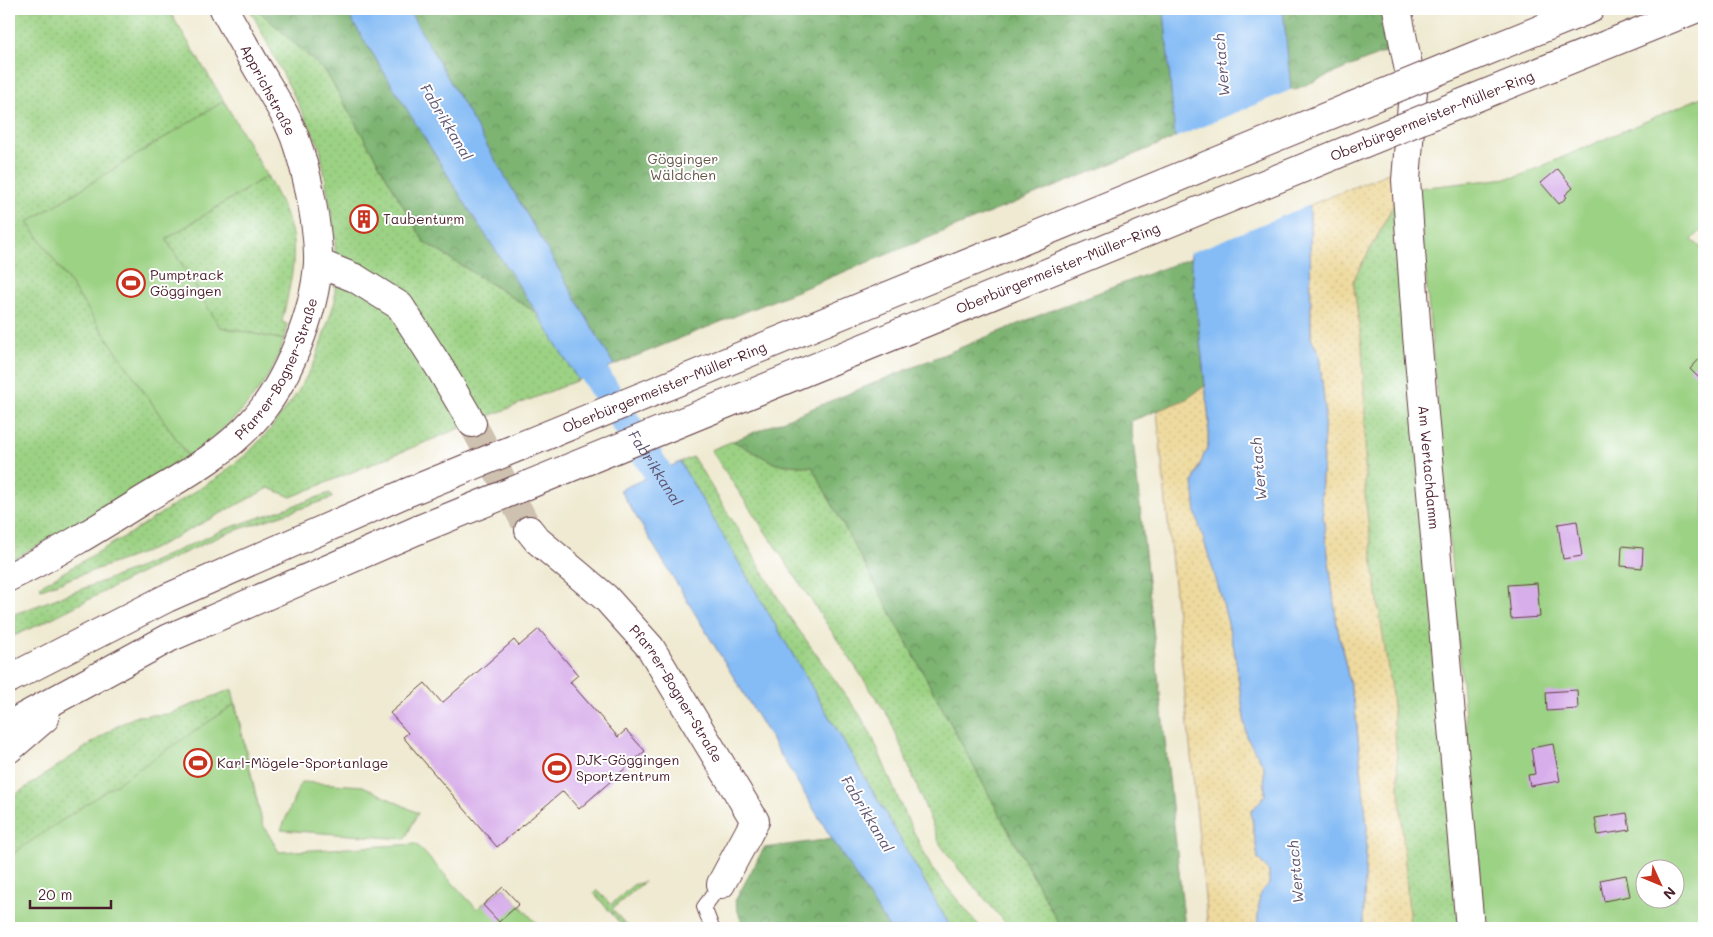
<svg xmlns="http://www.w3.org/2000/svg" width="1713" height="937" font-family="Mali,sans-serif">
  <defs>
    <pattern id="grass-dots" width="8" height="8" patternUnits="userSpaceOnUse" patternTransform="scale(1.25)"><rect width="8" height="8" fill="#9cd284"/><path d="M2 2h.1M6 6h.1" fill="none" stroke="#88b472" stroke-width="1.8" stroke-linecap="round"/></pattern>
    <pattern id="forest-crowns" width="20" height="18" patternUnits="userSpaceOnUse" patternTransform="scale(1.25)"><rect width="20" height="18" fill="#7db472"/><path d="M2 6a3 3 0 1 1 6 0M12 15a3 3 0 1 1 6 0" fill="none" stroke="#68925e"/></pattern>
    <pattern id="sand-dots" width="8" height="8" patternUnits="userSpaceOnUse" patternTransform="scale(1.25)"><rect width="8" height="8" fill="#eeda9e"/><path d="M2 2h.1M6 6h.1" fill="none" stroke="#cebb88" stroke-width="1.8" stroke-linecap="round"/></pattern>
  </defs>
  <rect width="100%" height="100%" fill="#fff"/>
  <filter id="ink" filterUnits="userSpaceOnUse"><feTurbulence type="fractalNoise" baseFrequency=".02" numOctaves="2"/><feDisplacementMap in="SourceGraphic" scale="10" xChannelSelector="R" yChannelSelector="G"/><feConvolveMatrix kernelMatrix="1 2 1 2 8 2 1 2 1" color-interpolation-filters="sRGB"/></filter>
  <filter id="wash" filterUnits="userSpaceOnUse"><feTurbulence type="fractalNoise" baseFrequency=".0096" numOctaves="4" result="noise"/><feDisplacementMap in="SourceGraphic" scale="20" xChannelSelector="R" yChannelSelector="G"/><feGaussianBlur stdDeviation="1.12" result="paint"/><feColorMatrix in="noise" values="0 0 0 0 0 0 0 0 0 0 0 0 0 0 0 0 0 1.4 0 .05"/><feComposite in="paint" operator="in"/></filter>
  <g filter="url(#wash)">
    <rect width="100%" height="100%" fill="#efead1"/>
    <path fill="url(#grass-dots)" stroke="#737858" d="M9,9H168L224,101L28,222L188,456L110,505L9,562Z
      M250,9H257L326,72L424,242L537,313L578,380L291,497L269,488L151,550L41,589L40,586L129,534L221,475L248,453L269,431L298,392L315,361L335,301V236L320,147Z
      M267,176C276,193 286,211 291,230C298,260 288,293 282,322L287,324L284,340L220,327L166,239Z
      M1395,201L1462,928H1410L1392,697L1378,603L1365,498V416L1362,347L1353,280L1380,231Z
      M733,441L776,464L812,467L1061,928H1010L957,867L940,844L890,719L711,450Z
      M693,457L744,539L788,615L860,715L872,736L902,808L932,869L981,928H951L882,807L680,462Z
      M330,493L332,498L225,534L143,572L42,623L9,638V616L141,567L223,530Z
      M232,689L262,823L9,928V799L117,726L137,716L169,714Z
      M644,882L612,909L629,928H624L594,893L597,890L611,905L633,885Z"/>
    <path fill="url(#forest-crowns)" stroke="#646a4e" d="M257,9H345L471,213L537,313L424,242L326,72Z
      M408,9H1164L1175,138L614,365Z
      M1283,9H1380L1392,49L1291,91Z
      M1191,258L1205,386L1187,399L1131,421L1185,928H1061L812,467L776,464L733,441L1057,308Z
      M832,839L889,928H743L735,901L764,848Z"/>
    <path fill="url(#sand-dots)" stroke="#9c7c64" d="M1408,165L1395,201L1380,231L1353,280L1362,347L1365,416V498L1378,603L1392,697L1410,928H1363L1367,827L1355,708L1337,625L1321,499L1325,409L1319,354L1311,338L1310,205Z
      M1205,386L1209,420L1208,445L1193,482L1234,648L1247,738L1264,766L1265,795L1251,812L1258,858L1269,872V884L1257,928H1208L1157,411L1187,399Z"/>
    <path fill="#9cd284" stroke="#737858" fill-rule="evenodd" d="M1704,96V227L1692,240L1704,250V928H1484L1418,188L1517,177ZM1646,870H1676V900H1646Z
      M224,101L267,176L166,239L220,327L284,340C270,388 228,429 188,456L28,222Z
      M235,704L262,823L279,852L416,844L477,909L503,887L541,928H9V856Z
      M301,782L363,786L418,813L405,839L281,830Z"/>
    <path fill="#85bcf5" stroke="#686e90" d="M345,9H408L614,365L578,380L537,313L471,213Z
      M1164,9H1283L1291,91L1310,212L1311,338L1319,354L1325,409L1321,499L1337,625L1355,708L1367,827L1363,928H1257L1260,893L1269,884V872L1258,858L1251,812L1265,795L1264,766L1247,738L1234,648L1221,596L1196,515L1193,482L1208,445L1209,420L1191,258L1175,138Z
      M680,462L882,807L951,928H889L832,839L620,490Z"/>
    <path fill="#efead1" d="M1293,89L1312,204L1188,254L1172,139Z"/>
    <g fill="none" stroke-linecap="round" stroke-linejoin="round">
      <path stroke="#85bcf5" stroke-width="29" id="s1" d="M575,339L594,373L680,507"/>
    </g>
    <g id="blocks">
      <path fill="#d7adea" d="M1558,169L1573,188L1565,195L1567,197L1559,204L1541,183Z
        M356 220a8 8 0 1 1 16 0a8 8 0 1 1-16 0Z
        M1704,354V383L1690,369Z
        M1577,521L1582,556L1563,559L1558,524Z
        M1622,546L1643,548L1642,568L1621,566Z
        M1537,583L1540,617L1511,619L1508,585Z
        M539,629L578,675L570,682L618,737L626,730L645,751L579,809L563,791L497,847L403,737L408,733L390,713L425,683L442,703L514,640L519,646Z
        M1577,690L1578,709L1547,711L1546,692Z
        M1553,744L1560,781L1530,786L1528,775L1535,774L1531,748Z
        M1627,813L1630,830L1598,835L1595,818Z
        M1626,875L1630,896L1604,901L1600,880Z
        M503,887L519,904L499,922L483,905Z"/>
    </g>
  </g>
  <g filter="url(#ink)">
    <use href="#blocks" fill-opacity="0" stroke="#633d44" stroke-width="1"/>
    <g fill="none" stroke-linecap="round" stroke-linejoin="round">
      <path stroke="#cec1b0" stroke-width="28" stroke-dasharray="28 14" stroke-linecap="butt" d="M472,423L529,530"/>
      <defs>
        <path id="lane" d="M712,928L704,907L721,884"/>
        <g id="street">
          <path id="s2" d="M1397,9L1413,91L1406,180L1417,336L1470,928"/>
          <path d="M318,263L355,278L400,306L441,370L472,423"/>
          <path id="s3" d="M529,530L537,540L606,598L650,647L755,821L721,884"/>
          <path id="s4" d="M9,577C55,555 100,527 143,500C181,477 223,455 253,421C286,385 315,313 318,263C319,230 308,176 297,144C290,122 277,101 265,81C251,57 237,33 224,9"/>
        </g>
        <path id="highway" d="M1455,64L1590,9
          M1460,104L1695,9
          M9,679L167,598L406,493
          M9,725L169,638L420,529
          M9,749L45,718"/>
      </defs>
      <use href="#lane" stroke="#633d44" stroke-width="16"/>
      <use href="#street" stroke="#633d44" stroke-width="30"/>
      <use href="#highway" stroke="#633d44" stroke-width="30"/>
      <use href="#lane" stroke="#fff" stroke-width="14"/>
      <use href="#street" stroke="#fff" stroke-width="28"/>
      <use href="#highway" stroke="#fff" stroke-width="28"/>
      <defs>
        <g id="highway-bridge">
          <path id="s5" d="M406,493L1455,64"/>
          <path id="s6" d="M420,529L1460,104"/>
        </g>
      </defs>
      <use href="#highway-bridge" stroke="#633d44" stroke-width="30" stroke-linecap="butt"/>
      <use href="#highway-bridge" stroke="#fff" stroke-width="28"/>
    </g>
  </g>
  <defs>
    <symbol id="building-ring" viewBox="-11 -11 22 22"><circle r="9.5" fill="#fff" stroke="#c8321e" stroke-width="1.5"/><path d="M-4-6H4V6H1V3H-1V6H-4ZM-2.5-4.3h1.7v1.8h-1.7ZM.8-4.3h1.7v1.8H.8ZM-2.5-1h1.7V.8h-1.7ZM.8-1h1.7V.8H.8Z" fill="#c8321e"/></symbol>
    <symbol id="stadium-ring" viewBox="-11 -11 22 22"><circle r="9.5" fill="#fff" stroke="#c8321e" stroke-width="1.5"/><path d="M0-5a6.5 5 0 1 0 0 10a6.5 5 0 1 0 0-10ZM-3.5-1.8h7v3.6h-7Z" fill="#c8321e"/></symbol>
  </defs>
  <g fill-rule="evenodd">
    <use href="#building-ring" x="348" y="203" width="32" height="32"/>
    <use href="#stadium-ring" x="115" y="267" width="32" height="32"/>
    <use href="#stadium-ring" x="182" y="747" width="32" height="32"/>
    <use href="#stadium-ring" x="541" y="752" width="32" height="32"/>
  </g>
  <g text-anchor="middle" stroke-width="4" stroke-linejoin="round" paint-order="stroke">
    <g font-size="14" fill="#4a1f2b" stroke="#fff">
      <text transform="translate(268 90) rotate(62)" y="5">Apprichstraße</text>
      <text transform="translate(1432 116) rotate(-22)" y="5">Oberbürgermeister-Müller-Ring</text>
      <text dy="5" stroke="none"><textPath href="#s6" startOffset="689">Oberbürgermeister-Müller-Ring</textPath></text>
      <text dy="5" stroke="none"><textPath href="#s4" startOffset="348">Pfarrer-Bogner-Straße</textPath></text>
      <text dy="5" stroke="none"><textPath href="#s5" startOffset="279">Oberbürgermeister-Müller-Ring</textPath></text>
      <text dy="5" stroke="none"><textPath href="#s2" startOffset="461">Am Wertachdamm</textPath></text>
      <text dy="5" stroke="none"><textPath href="#s3" startOffset="222">Pfarrer-Bogner-Straße</textPath></text>
    </g>
    <g font-size="14" fill="#635546" stroke="#fff">
      <text x="683" y="164">Gögginger<tspan x="683" dy="16">Wäldchen</tspan></text>
    </g>
    <g font-size="14" fill="#4a1f2b" stroke="#fff" text-anchor="start">
      <text x="383" y="224">Taubenturm</text>
      <text x="150" y="280">Pumptrack<tspan x="150" dy="16">Göggingen</tspan></text>
      <text x="576" y="765">DJK-Göggingen<tspan x="576" dy="16">Sportzentrum</tspan></text>
      <text x="217" y="768">Karl-Mögele-Sportanlage</text>
    </g>
    <g font-size="15" font-style="italic" fill="#5f5672" stroke="#fff">
      <text transform="translate(1222 65) rotate(-95)" y="5">Wertach</text>
      <text transform="translate(446 122) rotate(59)" y="5">Fabrikkanal</text>
      <text dy="5" stroke="none"><textPath href="#s1" startOffset="152">Fabrikkanal</textPath></text>
      <text transform="translate(1259 469) rotate(-95)" y="5">Wertach</text>
      <text transform="translate(867 814) rotate(59)" y="5">Fabrikkanal</text>
      <text transform="translate(1296 872) rotate(-95)" y="5">Wertach</text>
    </g>
  </g>
  <rect width="1713" height="937" fill="none" stroke="#fff" stroke-width="30"/>
  <g transform="translate(1660 884) rotate(134)"><circle r="24" fill="#ffffff" stroke="#b7a5aa"/>
  <path d="M0-4L9 19L0 12L-9 19Z" fill="#c8321e"/>
  <text y="-8" font-size="14" font-weight="bold" text-anchor="middle" fill="#4a1f2b">N</text>
  </g>
  <path d="M30 900v8h81v-8" fill="none" stroke="#4a1f2b" stroke-width="2.5"/>
  <text x="38" y="900" font-size="15" fill="#4a1f2b" stroke="#ffffff" stroke-width="4" paint-order="stroke">20 m</text>
</svg>
